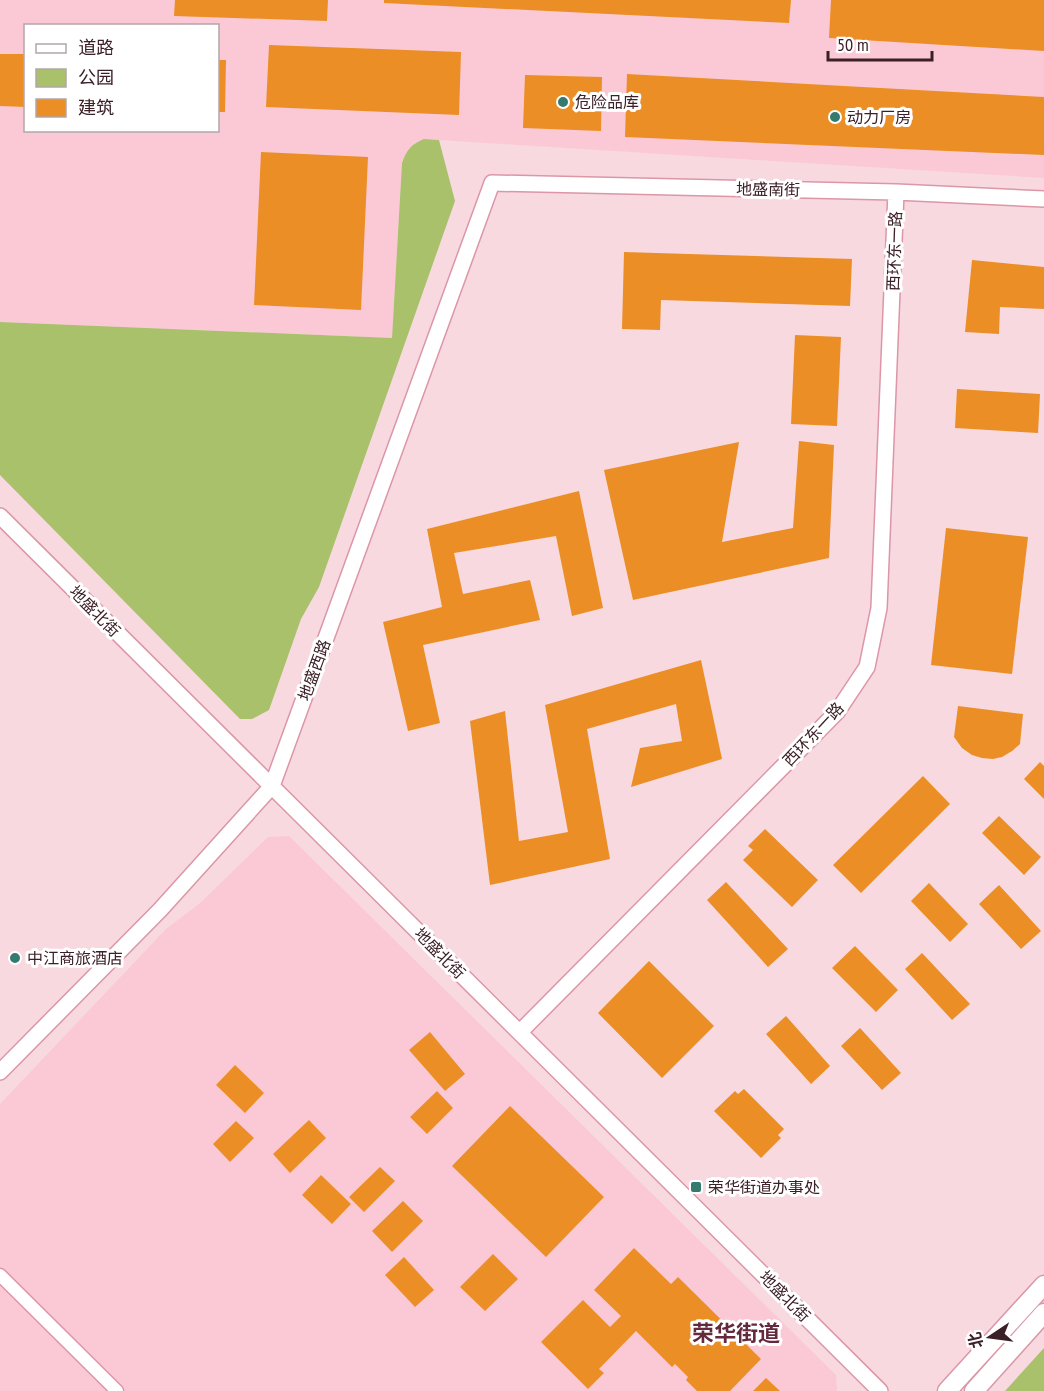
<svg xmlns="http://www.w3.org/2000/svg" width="1044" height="1391" font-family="'PT Sans Narrow','Noto Sans SC',sans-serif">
  <rect width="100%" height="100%" fill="#f8d9e0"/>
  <path fill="#fbc9d5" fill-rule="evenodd" d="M0,0H1044V178L424,139L415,143L407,151L402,163L392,338L0,322ZM26,26H218V130H26Z
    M289,836L836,1375L837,1391H0V1104L166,929L200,903L268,837Z"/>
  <path fill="#a8c16a" d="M424,139L439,140L455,201L319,587L301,619L269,710L252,719H240L0,475V322L392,338L402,163C407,150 410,145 424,139Z
    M1044,1348V1391H1005Z"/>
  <path fill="#ec8e26" d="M175,0H328L327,21L174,16Z
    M384,0H791L789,23L384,3Z
    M831,0H1044V51L829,38Z
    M269,45L461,52L459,115L266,107Z
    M0,54H26V107L0,106Z
    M218,60H226L225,112H218Z
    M627,74L1044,97V155L625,137Z
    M525,75L602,77L601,131L523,128Z
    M261,152L368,157L361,310L254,305Z
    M624,252L852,259L850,306L661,300L660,330L622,329Z
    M972,260L1044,267V309L1000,307L999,334L965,332Z
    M795,335L841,337L837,426L791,424Z
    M957,389L1040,394L1038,433L955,428Z
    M799,441L834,445L829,558L633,600L604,470L739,442L722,542L793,528Z
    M579,491L603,608L572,616L556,536L454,553L463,594L530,580L540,620L423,645L440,723L408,731L383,622L442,607L427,529Z
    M946,528L1028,537L1012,674L931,665Z
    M701,660L722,759L631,787L640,748L682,741L676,704L587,729L610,859L490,885L470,721L505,711L519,841L568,832L545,705Z
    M958,706L1023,714L1020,744L1012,751L1002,757L993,759L982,758L972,755L962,748L954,737Z
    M1040,762L1044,766V799L1024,779Z
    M923,776L950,804L861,893L833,865Z
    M999,816L1041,857L1024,875L982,833Z
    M765,829L818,880L792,907L743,860L753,850L748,846Z
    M726,882L788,949L768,967L707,900Z
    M929,883L968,924L950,942L911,901Z
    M999,885L1041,931L1021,949L979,904Z
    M855,946L898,990L876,1012L832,968Z
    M922,953L970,1004L952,1020L905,969Z
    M649,961L714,1026L662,1078L598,1013Z
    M786,1016L830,1066L811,1084L766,1034Z
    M860,1028L901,1073L882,1090L841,1046Z
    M430,1032L465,1074L445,1091L409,1050Z
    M235,1065L264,1093L245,1113L216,1085Z
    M744,1089L784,1129L778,1135L781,1138L761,1158L714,1111L735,1091L738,1094Z
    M437,1091L453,1108L427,1134L410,1117Z
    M510,1106L604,1197L546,1257L452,1166Z
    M309,1120L326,1138L290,1173L273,1154Z
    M236,1121L254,1138L230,1162L213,1144Z
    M380,1167L395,1181L364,1212L349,1197Z
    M321,1175L351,1204L332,1224L302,1195Z
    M403,1201L423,1221L392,1252L372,1231Z
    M634,1248L671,1284L678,1277L761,1359L730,1391H697L686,1380L688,1377L675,1364L672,1367L636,1331L599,1369L604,1373L588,1389L541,1342L583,1300L610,1327L621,1316L594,1290Z
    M493,1254L518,1279L485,1311L460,1287Z
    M404,1257L434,1290L415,1307L385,1275Z
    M766,1378L780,1391H753Z"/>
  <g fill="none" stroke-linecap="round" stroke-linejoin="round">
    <defs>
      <path id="minor" d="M0,1275L117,1391"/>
      <path id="tertiary" d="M0,516L880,1391
        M520,1032L837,712L867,667L879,608L896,192
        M0,1072L160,910L272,786L492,183L896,192L1044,199"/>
      <path id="secondary" d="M947,1391L1044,1285
        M974,1391L1044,1313"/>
    </defs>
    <use href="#minor" stroke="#dc96a8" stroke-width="15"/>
    <use href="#tertiary" stroke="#dc96a8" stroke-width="18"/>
    <use href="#secondary" stroke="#dc96a8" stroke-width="21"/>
    <use href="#minor" stroke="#fff" stroke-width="12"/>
    <use href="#tertiary" stroke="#fff" stroke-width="15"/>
    <use href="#secondary" stroke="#fff" stroke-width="18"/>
  </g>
  <g fill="#347a6f" stroke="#fff" stroke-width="2">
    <circle cx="563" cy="102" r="6"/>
    <circle cx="835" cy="117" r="6"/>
    <circle cx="15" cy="958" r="6"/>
    <rect x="690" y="1181" width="12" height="12" rx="3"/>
  </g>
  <g text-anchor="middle" stroke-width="6" stroke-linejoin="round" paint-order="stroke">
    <g font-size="16" fill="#3c2028" stroke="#fff" text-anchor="start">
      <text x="575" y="108">危险品库</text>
      <text x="847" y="123">动力厂房</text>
      <text x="27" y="964">中江商旅酒店</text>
      <text x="708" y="1193">荣华街道办事处</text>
    </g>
    <g font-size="16" fill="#3c2028" stroke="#fff">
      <text transform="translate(768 189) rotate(1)" y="6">地盛南街</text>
      <text transform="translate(894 251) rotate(-88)" y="6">西环东一路</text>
      <text transform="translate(95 611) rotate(45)" y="6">地盛北街</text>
      <text transform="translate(314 670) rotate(-70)" y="6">地盛西路</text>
      <text transform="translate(813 734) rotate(-47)" y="6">西环东一路</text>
      <text transform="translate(440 953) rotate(45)" y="6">地盛北街</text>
      <text transform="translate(785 1296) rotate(45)" y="6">地盛北街</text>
    </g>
    <g font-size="22" font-weight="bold" fill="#64293c" stroke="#fff">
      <text x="736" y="1341">荣华街道</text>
    </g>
  </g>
  <rect x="24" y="24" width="195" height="108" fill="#ffffff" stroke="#b1a6a9" stroke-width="1.5"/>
  <rect x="36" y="44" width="30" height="9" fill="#ffffff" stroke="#b1a6a9" stroke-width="1.5"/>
  <text x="78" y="54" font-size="18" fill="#3c2028">道路</text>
  <rect x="36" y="69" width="30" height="18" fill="#a8c16a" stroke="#b1a6a9" stroke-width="1.5"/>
  <text x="78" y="84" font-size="18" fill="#3c2028">公园</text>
  <rect x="36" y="99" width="30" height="18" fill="#ec8e26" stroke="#b1a6a9" stroke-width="1.5"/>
  <text x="78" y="114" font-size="18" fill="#3c2028">建筑</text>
  <g transform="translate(990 1337) rotate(257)" stroke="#ffffff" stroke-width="4.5" paint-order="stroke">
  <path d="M0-4.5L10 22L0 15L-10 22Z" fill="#3c2028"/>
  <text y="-9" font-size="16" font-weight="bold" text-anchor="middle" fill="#3c2028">北</text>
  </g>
  <path d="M828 51v9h104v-9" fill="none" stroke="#3c2028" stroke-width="3"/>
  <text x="837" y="51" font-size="18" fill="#3c2028" stroke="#ffffff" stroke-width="4.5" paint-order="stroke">50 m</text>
</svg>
